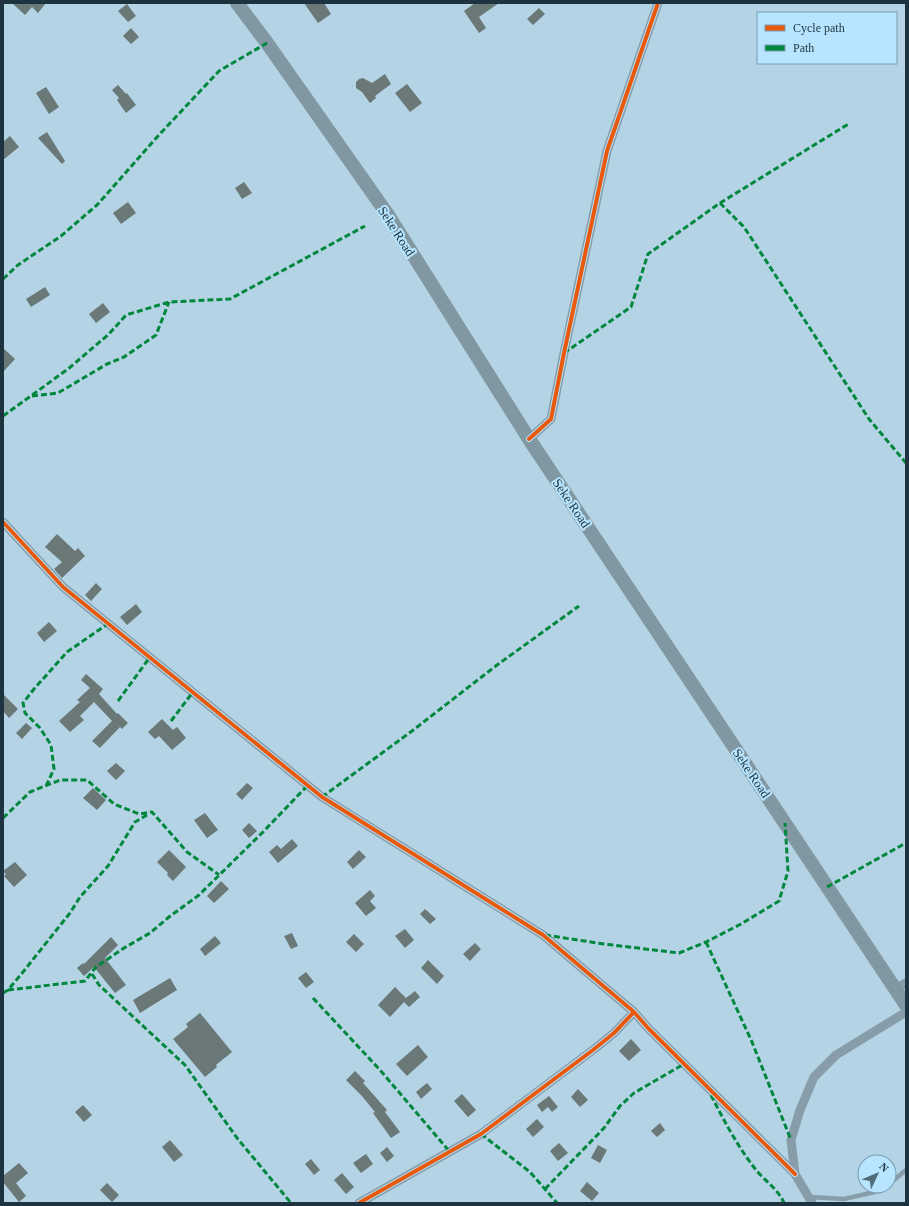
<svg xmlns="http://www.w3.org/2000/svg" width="909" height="1206" font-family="'Times New Roman',serif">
  <rect width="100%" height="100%" fill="#b4d3e4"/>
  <path fill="#6a7877" d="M12,3H46L38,13L32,7L25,15Z
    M304,3H324L331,14L318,23Z
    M475,3H499L479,17L486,28L479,33L464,11Z
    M127,4L136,16L128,22L118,11Z
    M539,8L545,14L533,25L527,19Z
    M131,28L139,37L131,44L123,36Z
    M385,74L391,84L375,96L376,98L370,103L362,92L356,88V82L359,79L363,78L372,83Z
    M407,84L422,103L410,112L395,93Z
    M118,85L126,94L127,93L136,105L126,113L117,100L119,98L112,90Z
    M46,87L59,107L49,114L36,93Z
    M47,132L65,161L62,164L38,138Z
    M10,136L19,147L3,160V142Z
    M244,182L252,193L242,199L235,188Z
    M128,202L136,213L121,224L113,213Z
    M45,287L50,295L31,307L26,299Z
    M103,303L110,312L96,323L89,314Z
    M3,348L15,359L3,372Z
    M57,534L75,551L78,548L85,556L62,578L54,569L62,562L45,547Z
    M96,583L102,589L91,601L85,595Z
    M136,604L142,612L127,625L120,617Z
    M49,622L57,631L44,642L37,633Z
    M86,674L103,689L99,694L117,714L118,713L128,723L122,729L120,727L100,748L92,741L112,721L94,702L80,716L84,720L70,732L59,721L80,702L77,700L90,688L81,680Z
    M3,694L18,709L9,718L3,711Z
    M162,719L173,730L177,727L186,738L172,750L159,736L155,739L148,732Z
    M26,723L32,728L22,739L16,733Z
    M116,763L125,771L116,780L107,771Z
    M247,783L253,788L242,800L236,794Z
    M93,788L106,800L97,810L83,798Z
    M205,813L218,830L207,838L194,820Z
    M249,823L257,831L249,838L242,830Z
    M292,839L298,846L278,863L269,852L277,845L281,849Z
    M169,850L186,867L173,881L167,875L168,873L157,862Z
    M359,850L366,857L353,869L347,862Z
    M15,862L27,875L14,887L4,876L6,874L3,871Z
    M221,881L229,889L214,903L207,896Z
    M370,890L375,896L370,901L376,908L366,916L355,903Z
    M425,909L436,919L430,924L420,914Z
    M405,929L414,940L405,948L395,936Z
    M292,933L298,946L291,949L284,936Z
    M354,934L364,944L356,952L346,942Z
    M215,936L221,943L205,956L200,949Z
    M111,937L118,945L105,958L126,985L115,993L94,967L84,976L77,968L83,963L84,964Z
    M475,943L481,949L470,961L463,954Z
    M428,960L444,976L437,984L421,968Z
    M306,972L314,982L306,988L298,978Z
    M170,978L177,990L140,1013L133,1000Z
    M395,987L406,998L415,991L420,997L409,1007L404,1002L390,1017L378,1005Z
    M200,1013L232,1052L216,1065L217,1067L205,1077L173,1039L188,1027L186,1024Z
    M631,1039L641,1050L629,1061L619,1051Z
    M418,1045L428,1057L407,1076L396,1064Z
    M355,1071L365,1081L363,1083L387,1110L385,1112L400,1132L391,1138L373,1113L375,1112L361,1095L346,1080Z
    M427,1083L432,1089L421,1099L416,1092Z
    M578,1089L588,1100L580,1107L571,1097Z
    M462,1094L476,1110L468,1117L454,1101Z
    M549,1096L558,1107L552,1112L548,1107L542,1112L537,1105Z
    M83,1105L92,1115L84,1122L75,1112Z
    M537,1119L544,1127L533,1137L526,1129Z
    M660,1123L665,1130L657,1137L651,1131Z
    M170,1140L183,1155L174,1162L162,1147Z
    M559,1143L568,1153L558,1161L550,1151Z
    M598,1145L607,1150L600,1163L591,1158Z
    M387,1147L394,1156L387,1162L380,1153Z
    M366,1154L373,1164L361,1173L353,1163Z
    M311,1159L320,1170L314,1175L305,1164Z
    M19,1163L28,1173L16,1183L26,1196L19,1202L3,1182V1176Z
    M342,1173L354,1187L346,1194L334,1180Z
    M587,1182L599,1193L592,1201L580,1191Z
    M107,1183L119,1195L112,1202L100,1190Z"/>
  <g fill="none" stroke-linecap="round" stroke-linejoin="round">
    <path stroke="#879da9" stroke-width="4.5" d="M889,1184L906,1170
      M809,1197L844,1199L879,1191L886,1186"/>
    <path stroke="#879da9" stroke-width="9" d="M529,439L551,419L564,353L607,151L658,3
      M3,522L63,587L322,797L543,935L634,1012L648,1028L795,1174
      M895,989L906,983
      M359,1203L481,1134L593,1050L614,1033L634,1012
      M812,1203L795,1174L791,1140L800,1110L814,1077L836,1055L906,1012"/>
    <path stroke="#8198a3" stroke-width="14" d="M237,3L267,43L388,215L529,439L906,1005"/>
    <path stroke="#00873e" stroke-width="3" stroke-dasharray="6 3" stroke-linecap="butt" d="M720,203L744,227L869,419L906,463
      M3,279L18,265L61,236L97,205L158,136L219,71L267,43
      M564,353L631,307L648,254L720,203L850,123
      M32,396L58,393L107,364L124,357L156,335L169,302
      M3,416L68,369L109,334L126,315L169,302L230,299L365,226
      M118,701L150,657
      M171,721L193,692
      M46,786L54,769L51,745L40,728L25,713L23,703L34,689L67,652L109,623
      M322,797L412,731L497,665L579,606
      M3,818L30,792L60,780H87L114,804L139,814L152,812L187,852L219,875
      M827,887L904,844L906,845
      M545,935L604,944L679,953L706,942L741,924L779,901L788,871L785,823
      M706,942L752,1042L791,1140
      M92,974L99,985L185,1065L237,1138L291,1203
      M8,990L85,981L96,967L124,948L150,933L169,917L199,895L264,831L308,785
      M3,993L8,990L23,972L70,913L80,897L108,866L135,822L147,815
      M313,998L380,1070L450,1152
      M711,1095C724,1121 738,1147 756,1170C765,1181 778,1189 784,1203
      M481,1134L530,1172L557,1203
      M545,1189L604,1128L620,1106L634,1093L684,1064"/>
    <defs>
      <path id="cycleway" d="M529,439L551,419L564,353L607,151L658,3
        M3,522L63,587L322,797L543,935L634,1012L648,1028L795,1174
        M359,1203L481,1134L593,1050L614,1033L634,1012"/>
    </defs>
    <use href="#cycleway" stroke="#b7e4fe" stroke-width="6"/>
    <use href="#cycleway" stroke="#e8590c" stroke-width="4"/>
  </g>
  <g text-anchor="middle" stroke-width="4" stroke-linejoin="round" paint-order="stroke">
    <g font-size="13" fill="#1d3440" stroke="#b7e4fe">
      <text transform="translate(397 231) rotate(57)" y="5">Seke Road</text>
      <text transform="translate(572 503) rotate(56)" y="5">Seke Road</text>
      <text transform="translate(752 773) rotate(56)" y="5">Seke Road</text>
    </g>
  </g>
  <rect width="909" height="1206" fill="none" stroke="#1d3440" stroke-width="8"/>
  <rect x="757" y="12" width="140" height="52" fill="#b7e4fe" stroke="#799eb2"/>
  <rect x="765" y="25" width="20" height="6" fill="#e8590c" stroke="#799eb2"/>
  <text x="793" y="32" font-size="12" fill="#1d3440">Cycle path</text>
  <rect x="765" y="45" width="20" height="6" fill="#00873e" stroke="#799eb2"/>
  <text x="793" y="52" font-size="12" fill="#1d3440">Path</text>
  <g transform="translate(877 1174) rotate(46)"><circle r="19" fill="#b7e4fe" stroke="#799eb2"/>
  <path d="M0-3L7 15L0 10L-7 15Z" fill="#526c79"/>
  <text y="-6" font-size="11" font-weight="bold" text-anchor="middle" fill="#1d3440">N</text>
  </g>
</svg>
